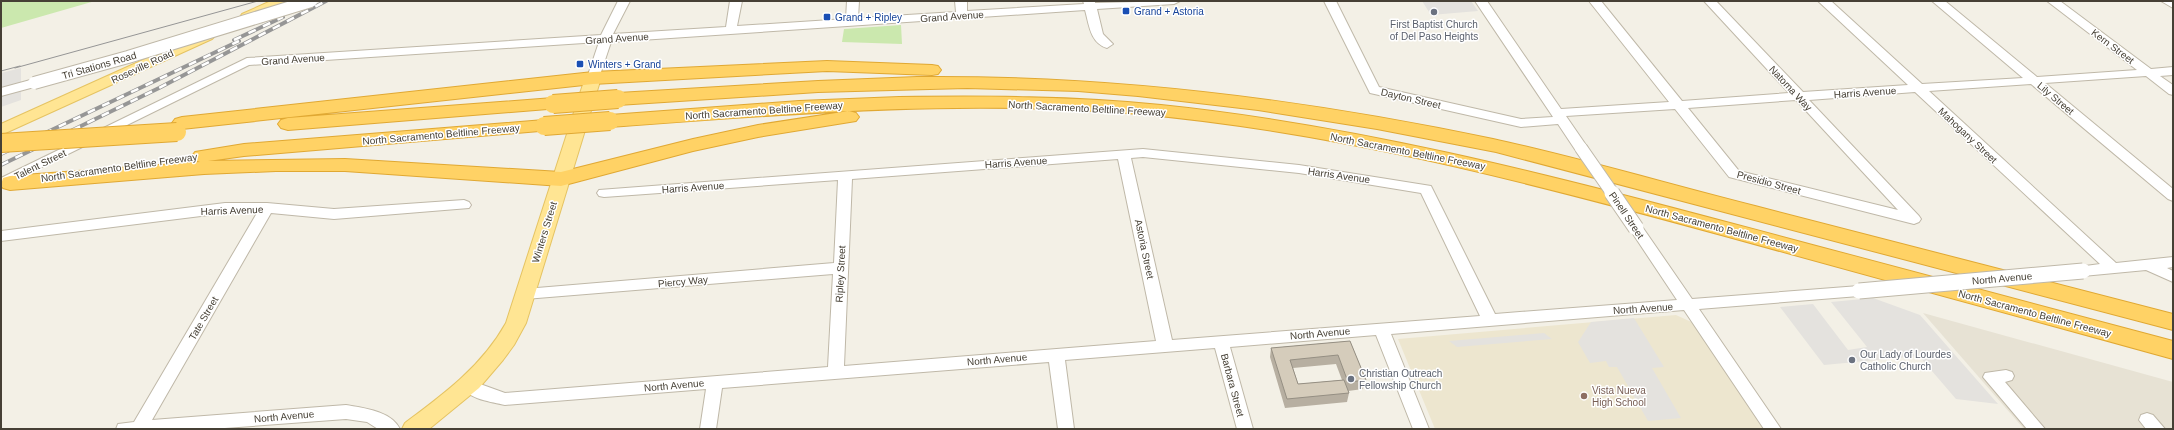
<svg xmlns="http://www.w3.org/2000/svg" width="2174" height="430" font-family="Arial,sans-serif">
  <rect width="100%" height="100%" fill="#f3f0e6"/>
  <path fill="#e7e2d4" d="M1923,313L2173,382V429H2024Z"/>
  <path fill="#ede6cf" d="M1676,315L1698,325L1768,429H1435L1398,339Z"/>
  <path fill="#cbe8ae" d="M1,1H95L1,28Z
    M901,25L902,44L842,42L844,29Z"/>
  <path fill="#e4e2de" d="M1422,1H1471L1478,11L1431,15Z
    M21,68V100L1,107V73Z
    M1873,298L1920,315L1998,404L1956,399L1919,356L1824,365L1780,307L1813,304L1848,350L1867,347L1831,302Z
    M1634,318L1664,367L1652,368L1681,418L1648,421L1617,367H1609L1606,361L1590,363L1578,342L1591,322Z
    M1544,333L1552,339L1457,347L1449,341Z"/>
  <g fill="none" stroke-linecap="round" stroke-linejoin="round">
    <defs>
      <path id="minor" d="M618,1H630L613,34L726,27L730,1H742L737,26L846,19L847,1H859L858,18L956,12L955,1H967V11L1084,4L1083,1H1095V3L1180,1L1174,4L1097,9L1103,34L1113,44L1107,48C1090,43 1089,24 1085,10L611,42L599,78L593,82L587,78L599,42L249,65L1,187V178L247,58L601,35Z
        M1324,1H1336L1379,87L1521,119L1553,117L1475,1H1487L1561,109L1669,102L1589,1H1601L1682,101L1789,93L1704,1H1716L1803,92L1908,85L1818,1H1831L1922,84L2023,78L1932,1H1945L2037,77L2137,70L2047,1H2060L2151,69L2173,67V75L2160,76L2173,85V95L2169,94L2146,76L2045,83L2173,189V201L2168,199L2031,84L1929,91L2116,263L2173,257V267L2167,268L2173,271V282L2146,270L2083,276L2078,275L2076,271L2078,267L2100,264L1915,92L1809,100L1919,216L1921,219L1919,222L1914,224L1729,177L1675,109L1566,116L1588,148L1581,152L1576,151L1558,124L1521,127L1370,93ZM1796,100L1898,210L1739,171L1688,108Z
        M2161,1H2173V8Z
        M34,79L38,80L40,83L38,86L1,96V88Z
        M1143,149L1299,165L1431,186L1495,314L1677,300L1629,228L1631,225H1641L1692,299L1859,286L1864,287L1866,291L1864,295L1859,296L1699,309L1781,429H1764L1684,310L1391,334L1429,429H1413L1376,335L1230,347L1253,429H1237L1215,348L1065,360L1074,429H1058L1049,362L722,388L716,429H700L706,389L505,405C492,402 468,399 461,386L463,382L469,380L505,393L828,367L833,274L525,299L520,298L517,294L520,290L525,289L834,263L838,180L604,197L599,196L597,193L599,190ZM1143,157L1299,173L1421,193L1480,316L1172,340L1131,158ZM1118,159L1156,341L844,366L852,179Z
        M464,200L469,202L471,205L469,208L334,219L271,213L152,420L346,405C364,408 391,411 400,429H378L367,422L346,419L211,429H116L118,424L134,422L257,213H225L1,241V231L225,203H267L334,209Z
        M2006,370L2012,372L2014,376L2012,380L2005,382L2045,429H2027L1983,377L1985,373Z
        M2147,413L2153,415L2165,429H2146L2139,420L2141,415Z"/>
      <path id="major" d="M271,1H290L288,4L252,20H242L240,17L242,14Z
        M207,31L212,33L215,36L212,39L1,135V124Z
        M593,73L599,75L601,78L526,323L514,345L503,360L479,388L429,429H402L405,423C444,394 482,366 506,323L585,78L587,75Z"/>
      <path id="highway" d="M827,61L932,65L938,66L941,70L938,74L932,75L827,71L593,84L182,129L175,127L172,123L175,119L182,117L593,72Z
        M917,77C1111,75 1303,99 1493,139C1580,158 1668,184 1755,206C1894,242 2034,278 2173,314V330L1496,152L1377,129L1258,110L1138,96L1078,91L967,88L818,92L618,105L611,103L609,99L611,95L618,93L818,81Z
        M899,97C986,96 1074,96 1161,105C1354,125 1543,173 1730,223C1878,262 2025,302 2173,341V359C2024,318 1874,277 1725,236C1532,183 1338,132 1138,114C962,99 786,114 610,127L603,125L600,121L603,117L610,115L799,101Z
        M553,98L560,100L562,104L560,108L288,130L281,128L278,124L281,120L288,118Z
        M849,111L856,113L859,117L856,121L758,137L693,151L561,186L345,171H276L204,174L10,190L3,188L1,185L3,178L10,176L200,162L195,160L192,156L195,152L244,144L544,120L551,122L554,126L551,130L244,156L208,161L345,159L561,172L693,139L758,125Z"/>
    </defs>
    <use href="#minor" stroke="#bfb8a8" stroke-width="2"/>
    <use href="#major" stroke="#e5c362" stroke-width="2"/>
    <use href="#highway" stroke="#e0a833" stroke-width="2"/>
    <use href="#minor" fill="#fff" fill-rule="evenodd"/>
    <use href="#major" fill="#ffe593" fill-rule="evenodd"/>
    <use href="#highway" fill="#ffd265" fill-rule="evenodd"/>
    <path stroke="#969696" stroke-width="1" d="M15,68L258,1
      M1,71L20,66"/>
    <defs>
      <path id="rail" d="M234,40L283,17
        M1,154L239,41
        M1,165L159,88L326,1"/>
    </defs>
    <use href="#rail" stroke="#969696" stroke-width="4"/>
    <use href="#rail" stroke="#fff" stroke-width="2.5" stroke-dasharray="8" stroke-linecap="butt"/>
    <defs>
      <path id="minor-bridge-far1" d="M34,83L128,57L311,1
        M1581,148L1613,194"/>
      <path id="minor-bridge" d="M1612,193L1636,228
        M1859,291L2083,271"/>
      <path id="highway-bridge" d="M553,104L618,99
        M544,126L610,121
        M1,143L177,132"/>
    </defs>
    <use href="#minor-bridge-far1" stroke="#bfb8a8" stroke-width="14" stroke-linecap="butt"/>
    <use href="#minor-bridge" stroke="#bfb8a8" stroke-width="17" stroke-linecap="butt"/>
    <use href="#highway-bridge" stroke="#e0a833" stroke-width="20" stroke-linecap="butt"/>
    <use href="#minor-bridge-far1" stroke="#fff" stroke-width="12"/>
    <use href="#minor-bridge" stroke="#fff" stroke-width="15"/>
    <use href="#highway-bridge" stroke="#ffd265" stroke-width="18"/>
  </g>
  <path fill="#b7afa1" fill-rule="evenodd" d="M1350,341L1366,380L1363,389L1348,391L1349,393L1347,402L1285,408L1270,357L1271,348ZM1336,364L1342,380L1298,384L1293,368Z"/>
  <path fill="#d5ccbb" stroke="#958f83" d="M1350,341L1366,380L1348,382L1338,355L1290,360L1298,384L1344,380L1349,393L1287,399L1271,348Z"/>
  <g fill="#1a4fb4" stroke="#fff" stroke-width="1.5">
    <rect x="1122" y="7" width="8" height="8" rx="2"/>
    <rect x="823" y="13" width="8" height="8" rx="2"/>
    <rect x="576" y="60" width="8" height="8" rx="2"/>
  </g>
  <g fill="#6b7280" stroke="#fff" stroke-width="1.5">
    <circle cx="1434" cy="12" r="4"/>
    <circle cx="1852" cy="360" r="4"/>
    <circle cx="1351" cy="379" r="4"/>
  </g>
  <circle fill="#8d6e63" stroke="#fff" stroke-width="1.5" cx="1584" cy="396" r="4"/>
  <g text-anchor="middle" stroke-width="3" stroke-linejoin="round" paint-order="stroke">
    <g font-size="10" fill="#164399" stroke="#fff" text-anchor="start">
      <text x="1134" y="15">Grand + Astoria</text>
      <text x="835" y="21">Grand + Ripley</text>
      <text x="588" y="68">Winters + Grand</text>
    </g>
    <g font-size="10" fill="#464035" stroke="#fff">
      <text transform="translate(952 16) rotate(-4)" y="4">Grand Avenue</text>
      <text transform="translate(617 38) rotate(-4)" y="4">Grand Avenue</text>
      <text transform="translate(2113 46) rotate(37)" y="4">Kern Street</text>
      <text transform="translate(293 59) rotate(-4)" y="4">Grand Avenue</text>
      <text transform="translate(99 65) rotate(-16)" y="4">Tri Stations Road</text>
      <text transform="translate(142 66) rotate(-25)" y="4">Roseville Road</text>
      <text transform="translate(1791 88) rotate(47)" y="4">Natoma Way</text>
      <text transform="translate(1865 92) rotate(-4)" y="4">Harris Avenue</text>
      <text transform="translate(1411 98) rotate(13)" y="4">Dayton Street</text>
      <text transform="translate(2056 98) rotate(40)" y="4">Lily Street</text>
      <text transform="translate(1087 108) rotate(3)" y="4">North Sacramento Beltline Freeway</text>
      <text transform="translate(764 110) rotate(-4)" y="4">North Sacramento Beltline Freeway</text>
      <text transform="translate(441 134) rotate(-5)" y="4">North Sacramento Beltline Freeway</text>
      <text transform="translate(1968 135) rotate(43)" y="4">Mahogany Street</text>
      <text transform="translate(1408 151) rotate(11)" y="4">North Sacramento Beltline Freeway</text>
      <text transform="translate(1016 162) rotate(-4)" y="4">Harris Avenue</text>
      <text transform="translate(40 164) rotate(-26)" y="4">Talent Street</text>
      <text transform="translate(119 167) rotate(-8)" y="4">North Sacramento Beltline Freeway</text>
      <text transform="translate(1339 175) rotate(8)" y="4">Harris Avenue</text>
      <text transform="translate(1769 182) rotate(15)" y="4">Presidio Street</text>
      <text transform="translate(693 187) rotate(-4)" y="4">Harris Avenue</text>
      <text transform="translate(232 210) rotate(-2)" y="4">Harris Avenue</text>
      <text transform="translate(1627 215) rotate(56)" y="4">Pinell Street</text>
      <text transform="translate(1722 228) rotate(15)" y="4">North Sacramento Beltline Freeway</text>
      <text transform="translate(544 232) rotate(-73)" y="4">Winters Street</text>
      <text transform="translate(1145 249) rotate(78)" y="4">Astoria Street</text>
      <text transform="translate(840 274) rotate(-87)" y="4">Ripley Street</text>
      <text transform="translate(2002 278) rotate(-5)" y="4">North Avenue</text>
      <text transform="translate(683 281) rotate(-5)" y="4">Piercy Way</text>
      <text transform="translate(1643 308) rotate(-4)" y="4">North Avenue</text>
      <text transform="translate(2035 313) rotate(15)" y="4">North Sacramento Beltline Freeway</text>
      <text transform="translate(203 318) rotate(-60)" y="4">Tate Street</text>
      <text transform="translate(1320 333) rotate(-5)" y="4">North Avenue</text>
      <text transform="translate(997 359) rotate(-5)" y="4">North Avenue</text>
      <text transform="translate(674 385) rotate(-5)" y="4">North Avenue</text>
      <text transform="translate(1233 385) rotate(75)" y="4">Barbara Street</text>
      <text transform="translate(284 416) rotate(-5)" y="4">North Avenue</text>
    </g>
    <g font-size="10" fill="#5b616d" stroke="#fff" text-anchor="start">
      <text x="1434" y="28" text-anchor="middle">First Baptist Church<tspan x="1434" dy="12">of Del Paso Heights</tspan></text>
      <text x="1860" y="358">Our Lady of Lourdes<tspan x="1860" dy="12">Catholic Church</tspan></text>
      <text x="1359" y="377">Christian Outreach<tspan x="1359" dy="12">Fellowship Church</tspan></text>
    </g>
    <g font-size="10" fill="#785e54" stroke="#fff" text-anchor="start">
      <text x="1592" y="394">Vista Nueva<tspan x="1592" dy="12">High School</tspan></text>
    </g>
  </g>
  <rect width="2174" height="430" fill="none" stroke="#464035" stroke-width="4"/>
</svg>
